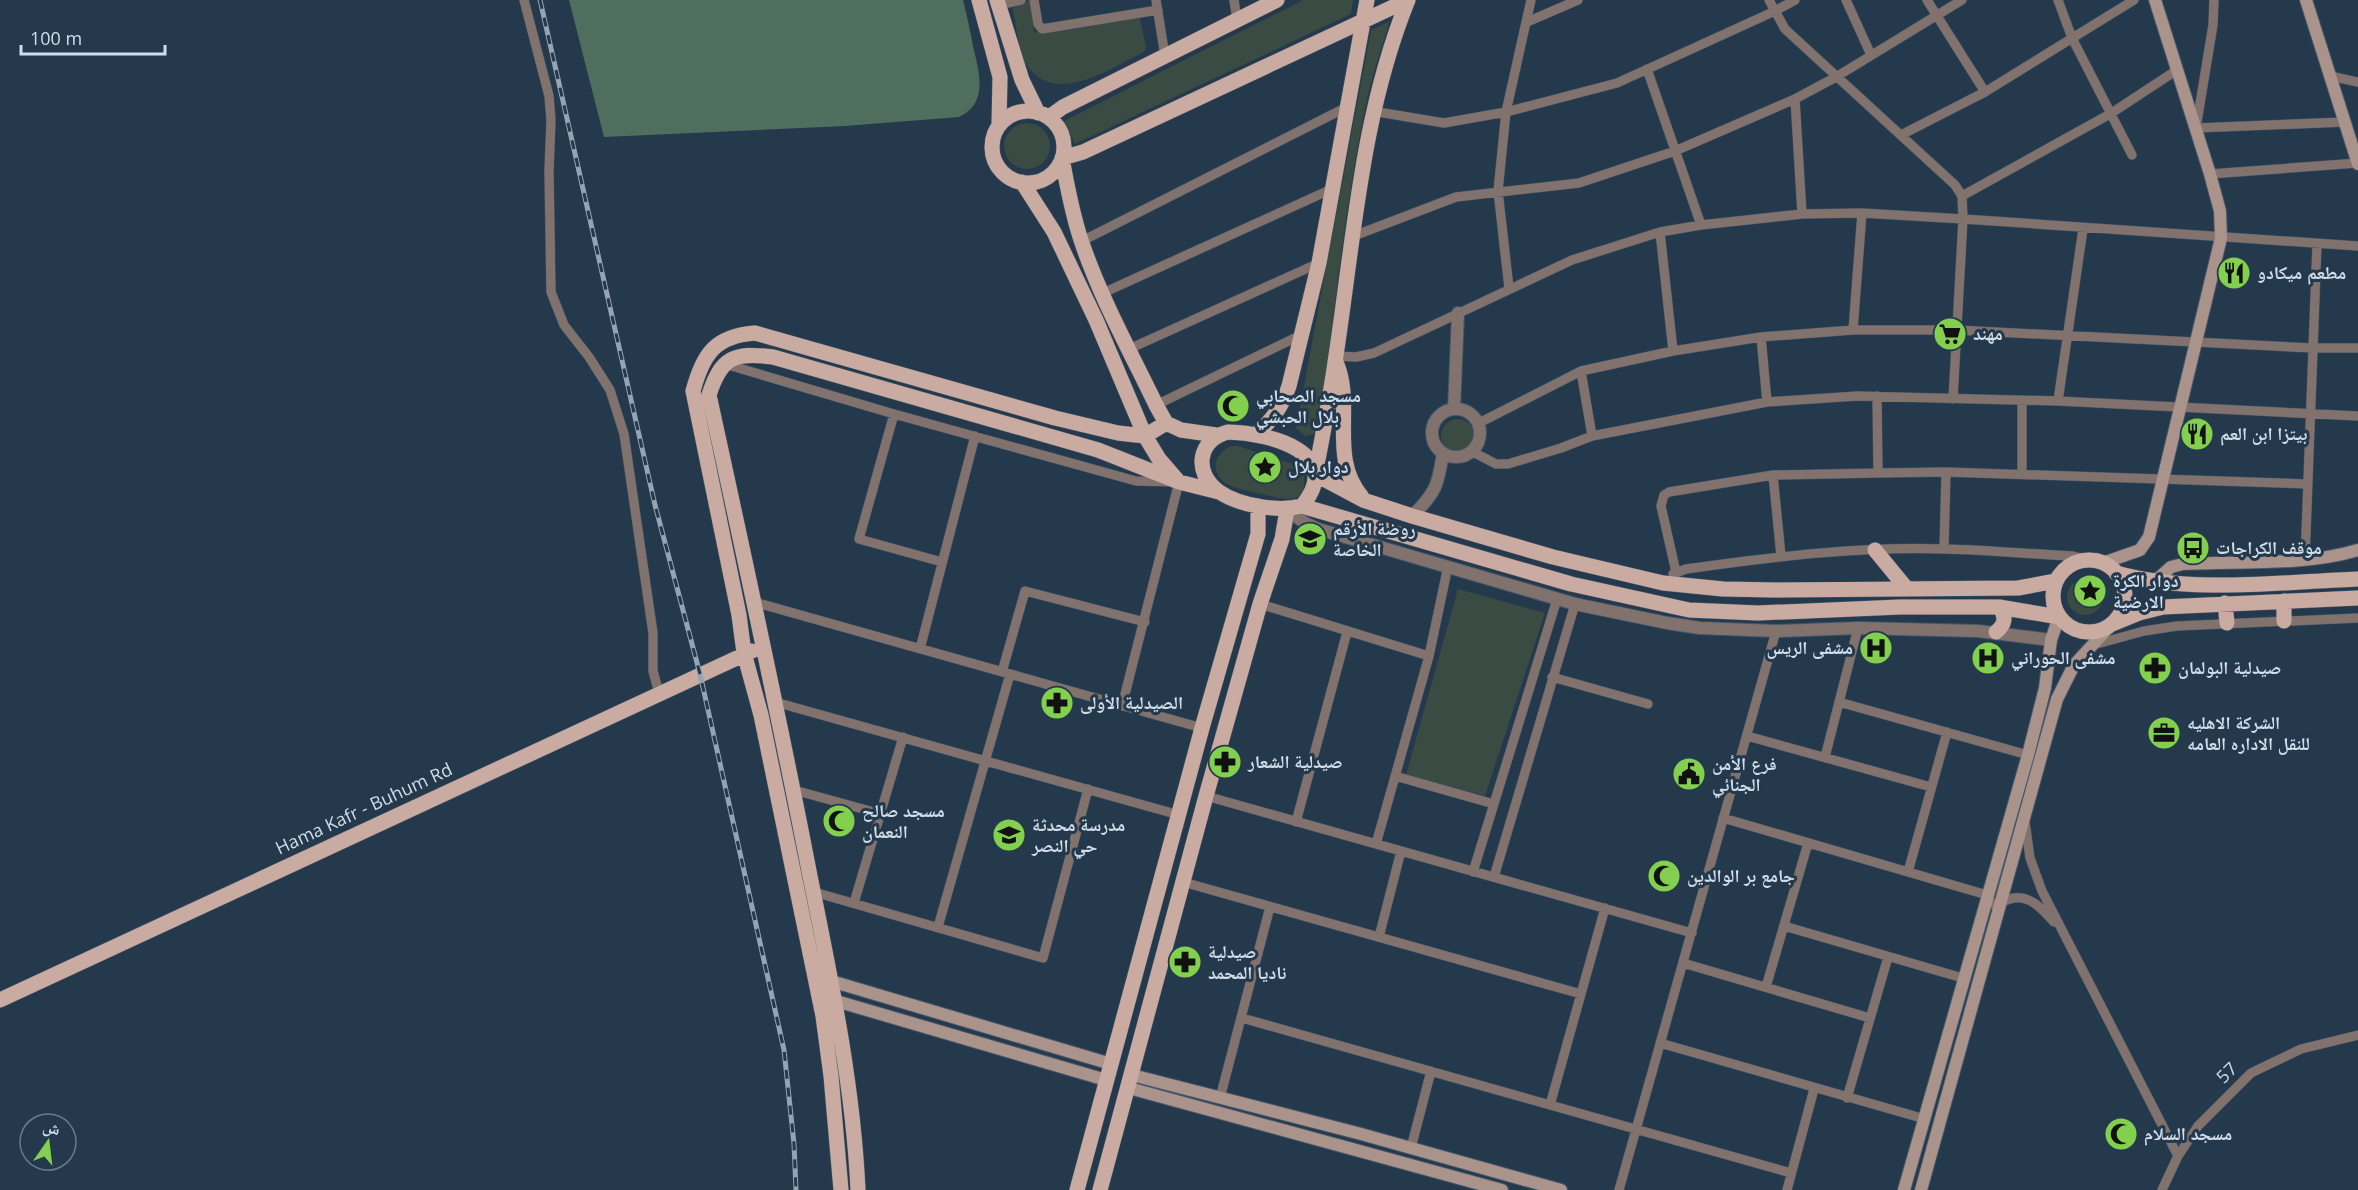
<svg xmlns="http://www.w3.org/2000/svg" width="2358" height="1190" font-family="'Open Sans','Noto Naskh Arabic',sans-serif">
  <rect width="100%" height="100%" fill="#25394d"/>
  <path fill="#394b42" d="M1030,0L1034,32L1139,15L1146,47L1144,52C1111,68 1054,108 1026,64C1019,53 1015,19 1012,5Z
    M1303,0H1353L1351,14L1075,144L1064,121Z
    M1390,21C1381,50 1371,79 1365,109C1343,216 1334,325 1317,433L1305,436L1296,428L1371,30Z
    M1004 146a23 23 0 1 1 46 0a23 23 0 1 1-46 0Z
    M1441 436a17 17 0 1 1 34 0a17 17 0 1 1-34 0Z
    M1231,446H1238L1293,464L1304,476C1307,508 1283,499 1262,494C1250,492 1238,489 1226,484C1210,470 1213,455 1231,446Z
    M2067 597a18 18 0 1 1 36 0a18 18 0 1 1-36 0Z
    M1458,589L1545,613L1485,796L1406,775Z"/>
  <path fill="#4f6e5e" d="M569,0H963C967,15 970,31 973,46C979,72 989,103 959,117L845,126L604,137Z"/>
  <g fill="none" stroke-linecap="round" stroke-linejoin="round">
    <defs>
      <path id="minor" d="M524,0L549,96L551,120L549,171L551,292L564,325L589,357L610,390L624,434L653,633V671L659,693
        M1034,0L1038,24L1042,29L1158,10
        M1156,0L1165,56
        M1234,0L1237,20
        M1769,0L1785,29L1955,185L1962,196L1963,219L1953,399
        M1846,0L1871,55
        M1927,0L1985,92
        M2058,0L2072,38L2132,155
        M2214,0L2213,25L2196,128L2345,122
        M999,5L1021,0
        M1527,22L1578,0
        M1647,69L1701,225
        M2330,76L2358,82
        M1795,99L1802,214
        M1372,111L1444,123L1506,112L1617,83L1775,11L1795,0
        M1901,135L1985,92L2134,0
        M2210,174L2358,163
        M1962,196L2110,114L2177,70
        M1660,232L1673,351
        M1351,237L1456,197L1579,183L1675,151L1795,99L1836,77L1962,0
        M1082,241L1349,106
        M1509,288L1498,191L1506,112L1531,0
        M1103,293L1334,188
        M1853,330L1862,213
        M1761,337L1767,402
        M1129,349L1319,263
        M1336,356L1356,357L1374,353L1572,260L1660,232L1701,225L1802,214L1862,213L1963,219L2358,246
        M725,364L894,414L1136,481L1179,482L1122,706
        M1581,371L1592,436
        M1877,396L1878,473
        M2022,400V474
        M2058,401L2083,229
        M1156,405L1301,335
        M894,414L859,539L942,562
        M1477,424L1581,371L1673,351L1761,337L1853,330H1956L2313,348H2358
        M1471,451L1496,464H1508L1561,448L1592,436L1767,402L1857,396L2058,401L2358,416
        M1773,475L1781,556
        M1944,549L1946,472
        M2305,559L2317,244
        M1676,572L1661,506L1664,495L1669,492L1773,475L1878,473L1946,472L2308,484
        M1673,574L1686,569C1772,557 1859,546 1945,549C1988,550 2030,554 2073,556L2088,560
        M754,602L1202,728
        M1260,604L1429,656
        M2093,645L2144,631L2177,626L2358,618
        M920,649L975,436
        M1002,672L1025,591L1145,622
        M1552,677L1648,704
        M775,702L1179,815
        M1839,702L2028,755
        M1747,736L1931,787
        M1825,757L1858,628
        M1395,776L1494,804
        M794,790L881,814
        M1206,796L1692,933
        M1723,818L1987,895L1989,901L1995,905C2002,903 2007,899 2014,898C2032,896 2043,910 2054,922
        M1296,822L1347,632
        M2025,822L2030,858L2042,891L2178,1156
        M1376,844L1429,656L1448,566
        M1473,872L1557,599
        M1908,872L1947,732
        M1494,877L1575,604
        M1183,882L1581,994
        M814,892L1043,958L1088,789
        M854,903L903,737
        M1784,926L1966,979
        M938,927L1010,674
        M1379,937L1401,851
        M1683,963L1870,1018
        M1766,987L1808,843
        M1242,1018L1791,1173
        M1660,1043L1925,1119
        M1220,1098L1270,907
        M1847,1098L1888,957
        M1550,1105L1605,908
        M1411,1148L1431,1071
        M1619,1190L1776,631
        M1787,1190L1814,1089
        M2162,1190L2178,1156L2198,1126L2251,1073L2301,1049L2358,1035"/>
      <path id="tertiary" d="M1454,409L1458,313
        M1432 433a24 24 0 1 1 48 0a24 24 0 1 1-48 0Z
        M1287,510L1305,523L1318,529L1575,604L1667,623L1700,628L1776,631L1858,628L1978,631L2051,640
        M1412,516C1436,493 1438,485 1443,453"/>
      <path id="secondary" d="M2306,0L2358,164
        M2103,563L2140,550L2149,537L2221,238L2220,211L2210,174L2155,0
        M2154,582L2171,567L2183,564C2238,561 2306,566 2358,550
        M831,981L1111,1064
        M836,1001L1106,1080
        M1132,1075L1361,1134L1561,1190
        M1129,1088L1502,1190
        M1904,1190L2028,755L2045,688L2051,640L2059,617
        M1921,1190L2057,699L2074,665L2112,624"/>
      <path id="primary" d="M979,0L1000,77L999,125
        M997,0L1022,80L1038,113
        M992 147a36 36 0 1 1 72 0a36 36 0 1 1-72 0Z
        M1049,117L1063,107L1277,0
        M1022,182L1054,232L1096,320L1145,436L1159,459L1178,481
        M1336,362C1355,406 1328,457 1362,497
        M1228,432C1269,433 1346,452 1302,506C1279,512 1239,506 1218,491C1193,472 1198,440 1228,432Z
        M1216,435L1181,430L1166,423L1156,405C1130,351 1100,297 1081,240C1072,213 1067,186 1062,158L1083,152L1408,0
        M1256,435C1272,420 1282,407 1289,386L1319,263L1367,0
        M1316,470C1323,434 1330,398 1335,362C1354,239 1361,116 1408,0
        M1316,475L1363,500L1412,516L1553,557L1663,583L1723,589L1775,590L2018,588L2056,581
        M1302,506L1571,584L1689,610L1758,613L1900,607H1999L2059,617
        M1875,550L1907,589
        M2053 596a36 36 0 1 1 72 0a36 36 0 1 1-72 0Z
        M2116,573C2191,594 2281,582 2358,579
        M2225,603L2227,623
        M2284,621V601
        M2112,624L2139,613L2163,607L2358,598
        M1996,632C2005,625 2007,616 1999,607
        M0,1000L752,651
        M841,1190L831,1076L823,1016L761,715L744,653L739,615L693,391C703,354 715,336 755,333L1055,418L1118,433L1145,436L1166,423
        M858,1190C853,1083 831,980 810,876C779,715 744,555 709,395C721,357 734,352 773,357L1098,450L1179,482L1219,492
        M1077,1190L1202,728L1258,534V506
        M1100,1190L1206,796L1260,604L1282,539L1287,510"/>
    </defs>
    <use href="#minor" stroke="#445769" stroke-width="10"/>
    <use href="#tertiary" stroke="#445769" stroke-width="14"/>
    <use href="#secondary" stroke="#445769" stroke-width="14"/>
    <use href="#primary" stroke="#445769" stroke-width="16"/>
    <use href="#minor" stroke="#81726d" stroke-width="9"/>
    <use href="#tertiary" stroke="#81726d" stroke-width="12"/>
    <use href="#secondary" stroke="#aa938b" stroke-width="12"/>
    <use href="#primary" stroke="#c9aba2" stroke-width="15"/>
    <defs>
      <path id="rail" d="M540,0L655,505L700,674L784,1050L794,1144L796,1190"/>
    </defs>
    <use href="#rail" stroke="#95a4b3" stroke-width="5"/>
    <use href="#rail" stroke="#25394d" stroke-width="3" stroke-dasharray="9" stroke-linecap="butt"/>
  </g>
  <defs>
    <symbol id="restaurant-disc" viewBox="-11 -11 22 22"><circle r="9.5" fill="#83d04f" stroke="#25394d"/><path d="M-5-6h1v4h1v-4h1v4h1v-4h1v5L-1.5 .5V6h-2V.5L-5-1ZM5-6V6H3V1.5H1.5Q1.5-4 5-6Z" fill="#111"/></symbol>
    <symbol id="supermarket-disc" viewBox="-11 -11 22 22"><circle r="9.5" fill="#83d04f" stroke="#25394d"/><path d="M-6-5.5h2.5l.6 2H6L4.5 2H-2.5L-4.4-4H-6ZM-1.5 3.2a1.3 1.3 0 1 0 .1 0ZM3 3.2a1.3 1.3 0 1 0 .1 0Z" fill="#111"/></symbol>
    <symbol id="mosque-disc" viewBox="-11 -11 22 22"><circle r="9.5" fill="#83d04f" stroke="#25394d"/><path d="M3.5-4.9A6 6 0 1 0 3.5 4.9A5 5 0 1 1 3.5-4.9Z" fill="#111"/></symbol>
    <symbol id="sight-disc" viewBox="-11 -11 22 22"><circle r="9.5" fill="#83d04f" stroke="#25394d"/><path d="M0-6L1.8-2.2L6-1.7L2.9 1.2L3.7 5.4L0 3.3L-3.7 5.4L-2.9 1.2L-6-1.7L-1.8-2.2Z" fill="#111"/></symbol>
    <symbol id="school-disc" viewBox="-11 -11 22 22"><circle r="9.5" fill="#83d04f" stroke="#25394d"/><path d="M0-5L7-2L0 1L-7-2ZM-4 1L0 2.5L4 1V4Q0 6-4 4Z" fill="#111"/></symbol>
    <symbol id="bus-disc" viewBox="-11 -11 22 22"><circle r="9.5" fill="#83d04f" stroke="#25394d"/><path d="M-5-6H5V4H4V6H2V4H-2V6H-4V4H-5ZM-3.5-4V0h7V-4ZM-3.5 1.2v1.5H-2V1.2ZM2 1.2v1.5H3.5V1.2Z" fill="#111"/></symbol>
    <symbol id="hospital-disc" viewBox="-11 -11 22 22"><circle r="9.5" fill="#83d04f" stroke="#25394d"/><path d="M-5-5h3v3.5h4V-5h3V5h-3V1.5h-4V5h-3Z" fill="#111"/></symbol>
    <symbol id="pharmacy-disc" viewBox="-11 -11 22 22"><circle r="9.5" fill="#83d04f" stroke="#25394d"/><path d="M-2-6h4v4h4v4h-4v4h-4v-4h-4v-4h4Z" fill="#111"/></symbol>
    <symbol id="office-disc" viewBox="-11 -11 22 22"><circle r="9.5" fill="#83d04f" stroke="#25394d"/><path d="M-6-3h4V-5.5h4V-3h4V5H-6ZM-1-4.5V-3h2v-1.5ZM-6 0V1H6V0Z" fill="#111"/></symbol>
    <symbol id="civic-disc" viewBox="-11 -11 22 22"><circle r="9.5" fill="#83d04f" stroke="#25394d"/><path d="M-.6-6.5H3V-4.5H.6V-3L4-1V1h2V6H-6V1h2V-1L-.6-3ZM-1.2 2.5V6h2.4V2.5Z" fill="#111"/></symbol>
  </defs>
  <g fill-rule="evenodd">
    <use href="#restaurant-disc" x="2215" y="254" width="38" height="38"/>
    <use href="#supermarket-disc" x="1931" y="315" width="38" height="38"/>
    <use href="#mosque-disc" x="1214" y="387" width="38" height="38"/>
    <use href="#restaurant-disc" x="2178" y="415" width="38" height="38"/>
    <use href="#sight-disc" x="1246" y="448" width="38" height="38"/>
    <use href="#school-disc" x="1291" y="520" width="38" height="38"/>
    <use href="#bus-disc" x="2174" y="529" width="38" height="38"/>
    <use href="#sight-disc" x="2071" y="572" width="38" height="38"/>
    <use href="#hospital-disc" x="1857" y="629" width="38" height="38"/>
    <use href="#hospital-disc" x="1969" y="639" width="38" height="38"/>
    <use href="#pharmacy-disc" x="2136" y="649" width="38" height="38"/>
    <use href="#pharmacy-disc" x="1038" y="684" width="38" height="38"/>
    <use href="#office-disc" x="2145" y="714" width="38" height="38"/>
    <use href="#pharmacy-disc" x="1206" y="743" width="38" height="38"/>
    <use href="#civic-disc" x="1670" y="755" width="38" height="38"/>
    <use href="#mosque-disc" x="820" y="802" width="38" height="38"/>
    <use href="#school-disc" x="990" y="816" width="38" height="38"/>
    <use href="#mosque-disc" x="1645" y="857" width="38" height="38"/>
    <use href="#pharmacy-disc" x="1166" y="943" width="38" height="38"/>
    <use href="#mosque-disc" x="2102" y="1115" width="38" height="38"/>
  </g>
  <g text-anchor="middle" stroke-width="6" stroke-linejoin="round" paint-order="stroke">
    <g font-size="18" font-weight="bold" fill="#d0ddea" stroke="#25394d" text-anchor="start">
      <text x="2257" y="279">مطعم ميكادو</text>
      <text x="1973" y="340">مهند</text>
      <text x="1256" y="402">مسجد الصحابي<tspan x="1256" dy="21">بلال الحبشي</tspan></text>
      <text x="2220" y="440">بيتزا ابن العم</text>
      <text x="1288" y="473">دوار بلال</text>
      <text x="1333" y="535">روضة الأرقم<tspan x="1333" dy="21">الخاصة</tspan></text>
      <text x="2216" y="554">موقف الكراجات</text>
      <text x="2113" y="587">دوار الكرة<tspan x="2113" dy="21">الارضية</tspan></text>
      <text x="1853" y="654" text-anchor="end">مشفى الريس</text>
      <text x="2011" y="664">مشفى الحوراني</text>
      <text x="2178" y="674">صيدلية البولمان</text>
      <text x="1080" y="709">الصيدلية الأولى</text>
      <text x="2187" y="729">الشركة الاهليه<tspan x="2187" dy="21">للنقل الاداره العامه</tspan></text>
      <text x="1248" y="768">صيدلية الشعار</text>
      <text x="1712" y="770">فرع الأمن<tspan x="1712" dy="21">الجنائي</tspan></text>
      <text x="862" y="817">مسجد صالح<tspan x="862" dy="21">النعمان</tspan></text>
      <text x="1032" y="831">مدرسة محدثة<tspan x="1032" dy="21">حي النصر</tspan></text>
      <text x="1687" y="882">جامع بر الوالدين</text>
      <text x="1208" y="958">صيدلية<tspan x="1208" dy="21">ناديا المحمد</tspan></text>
      <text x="2144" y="1140">مسجد السلام</text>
    </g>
    <g font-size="18" fill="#d0ddea" stroke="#25394d">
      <text transform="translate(364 809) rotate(-25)" y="6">Hama Kafr - Buhum Rd</text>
      <text transform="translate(2227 1073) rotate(-44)" y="6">57</text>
    </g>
  </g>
  <g transform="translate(48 1142) rotate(14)"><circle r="28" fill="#25394d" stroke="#697b8c" stroke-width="1.5"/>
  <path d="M0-4.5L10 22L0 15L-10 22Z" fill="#83d04f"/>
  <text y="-9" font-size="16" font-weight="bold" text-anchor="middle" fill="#d0ddea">ش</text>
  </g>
  <path d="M21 45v9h144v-9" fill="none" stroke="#d0ddea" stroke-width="3"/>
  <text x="30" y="45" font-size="18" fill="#d0ddea" stroke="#25394d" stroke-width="4.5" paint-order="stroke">100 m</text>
</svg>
